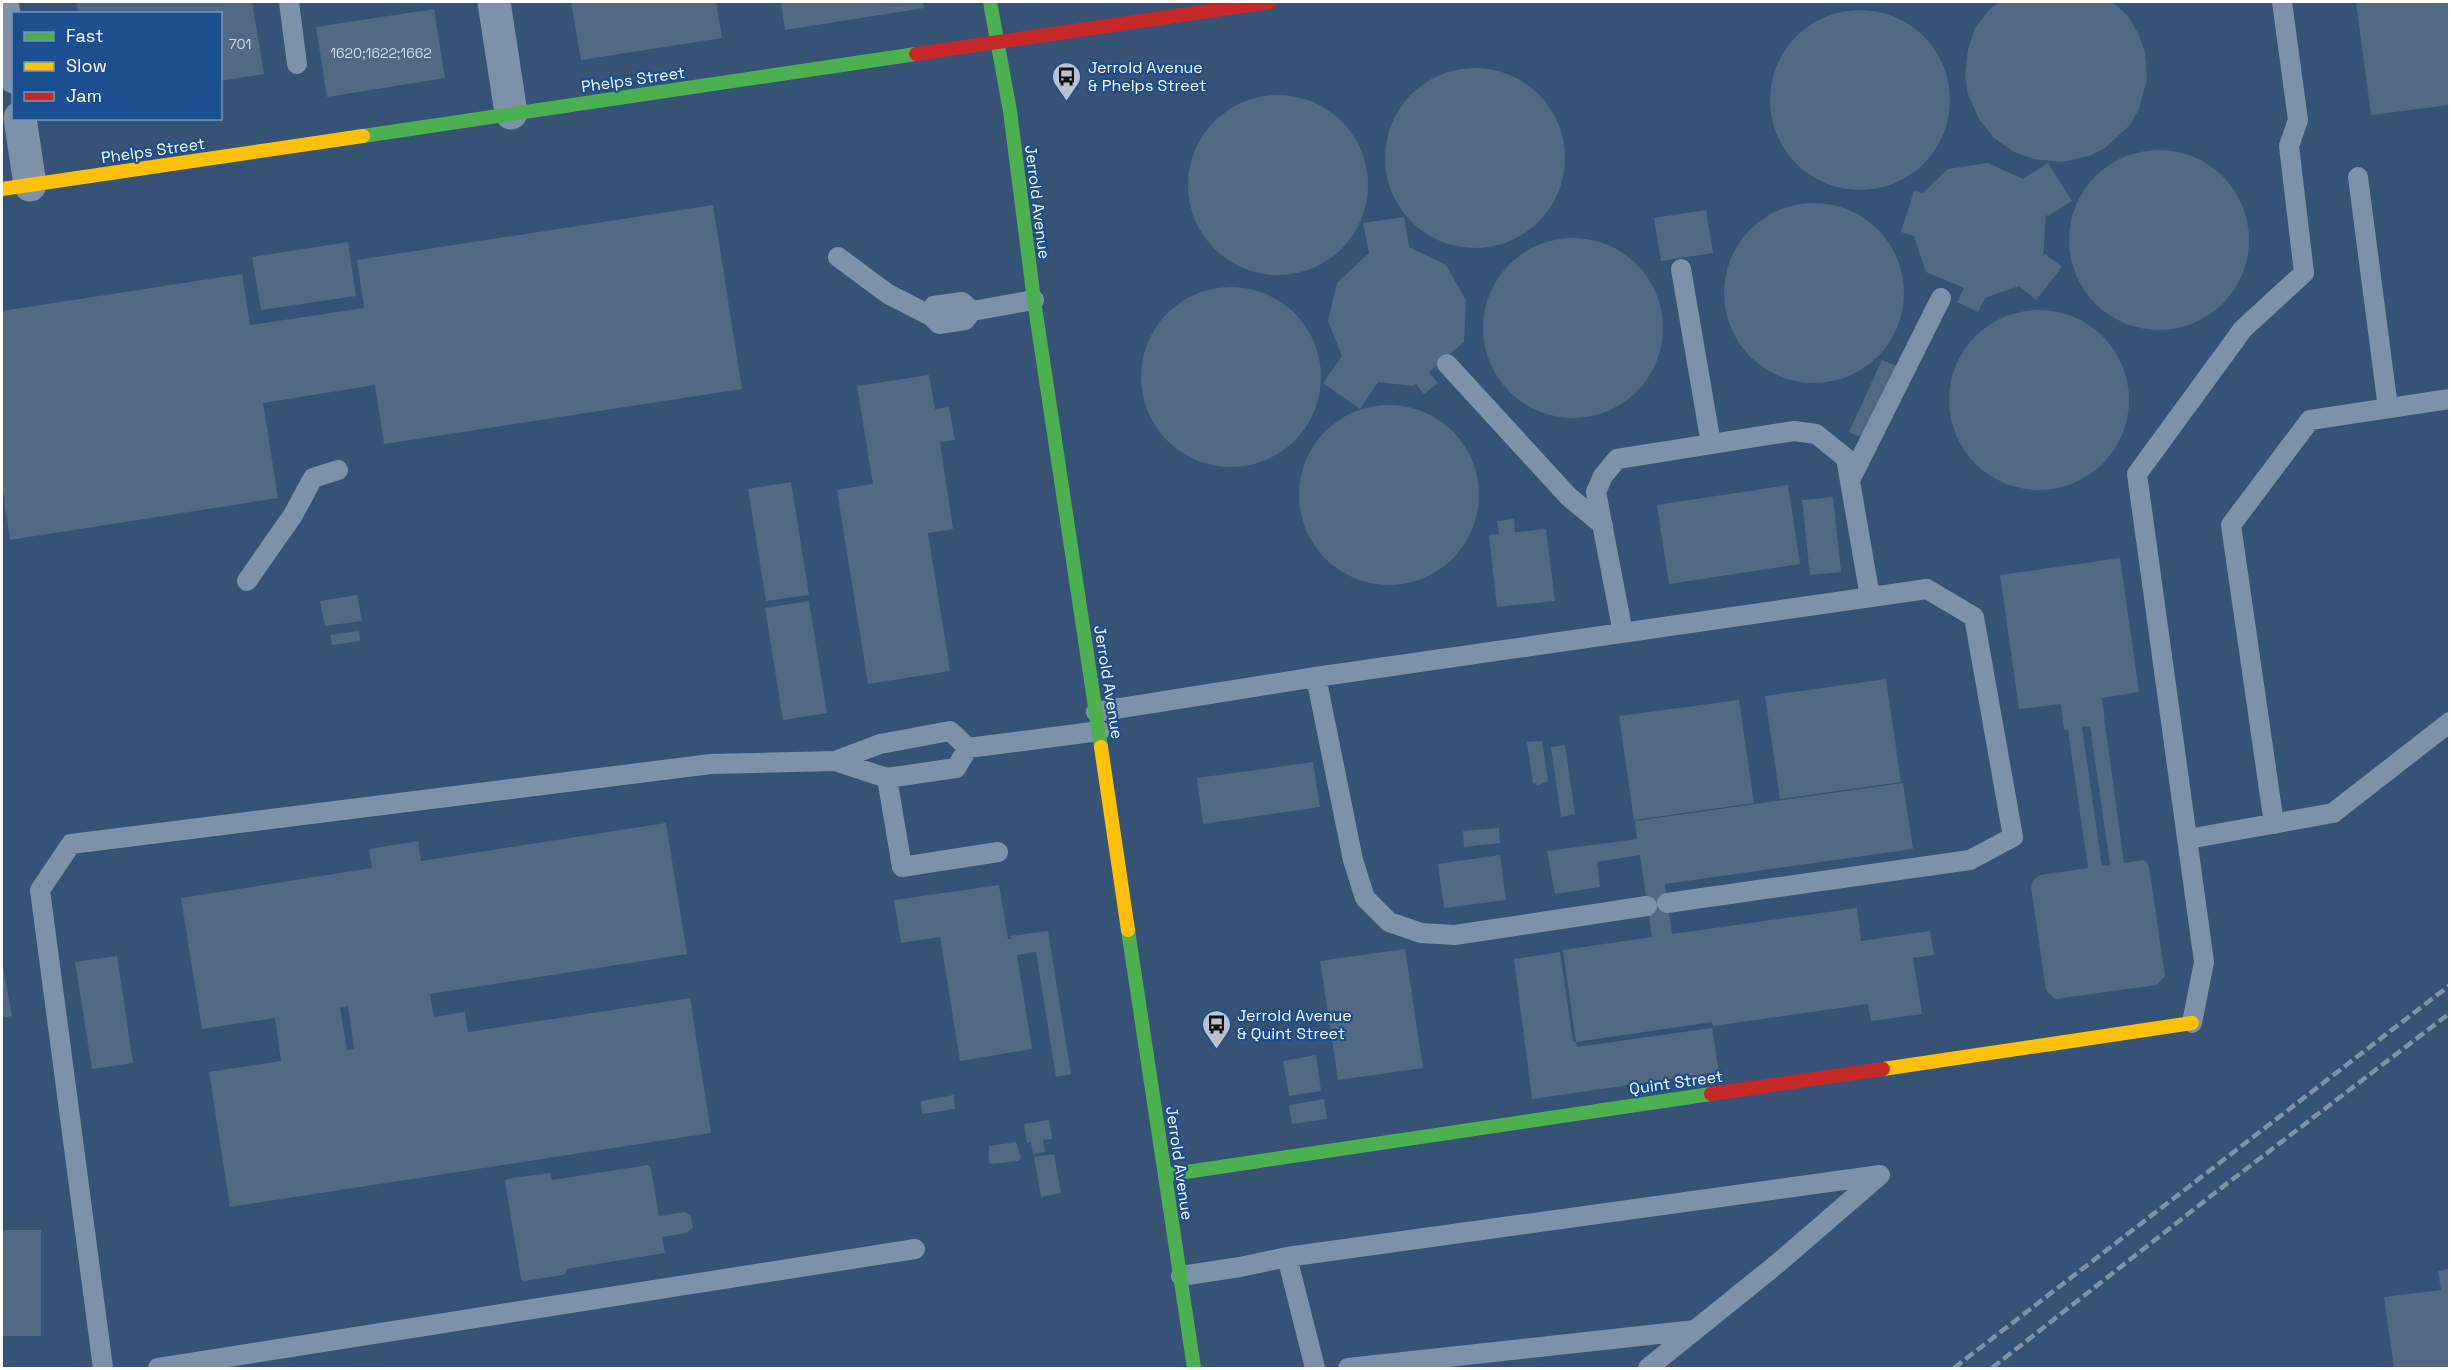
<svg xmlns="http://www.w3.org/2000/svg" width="2451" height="1370" font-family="'Space Grotesk',sans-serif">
  <rect width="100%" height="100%" fill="#365274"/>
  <path fill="#526984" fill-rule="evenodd" d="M76,2H252L264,74L220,81V14H78Z
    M571,2H716L722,38L581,60Z
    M781,2H923L924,8L785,30Z
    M1999,2H2113L2128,16L2138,33L2145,52L2147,79L2139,109L2130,125L2105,148L2089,156L2062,162L2034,159L2014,152L1994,138L1979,119L1968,94L1965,76L1968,49L1975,28L1989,10Z
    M2356,2H2450V105L2371,115Z
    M434,9L445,78L327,97L316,27Z
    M1770 100a90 90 0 1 1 180 0a90 90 0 1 1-180 0Z
    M1385 158a90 90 0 1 1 180 0a90 90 0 1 1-180 0Z
    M1188 185a90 90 0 1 1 180 0a90 90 0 1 1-180 0Z
    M2069 240a90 90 0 1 1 180 0a90 90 0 1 1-180 0Z
    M1988,163L2023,179L2048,163L2072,201L2048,216L2046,215L2043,257L2045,254L2062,267L2036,300L2019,286L1985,298L1978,312L1957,302L1964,288L1926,272L1914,236L1901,232L1914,191L1923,193L1948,169Z
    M1724 293a90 90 0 1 1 180 0a90 90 0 1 1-180 0Z
    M713,205L742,389L384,444L375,385L263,403L278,498L10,540L2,483V311L242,274L250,325L364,308L357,260Z
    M1706,210L1713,253L1661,261L1654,218Z
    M1404,217L1409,247L1446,265L1466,300L1464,342L1429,372L1438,383L1424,394L1416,384L1413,386L1378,382L1360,409L1323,383L1342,356L1328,321L1337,283L1369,253L1363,223Z
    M1483 328a90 90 0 1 1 180 0a90 90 0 1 1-180 0Z
    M348,242L356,296L261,310L252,257Z
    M1141 377a90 90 0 1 1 180 0a90 90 0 1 1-180 0Z
    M1949 400a90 90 0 1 1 180 0a90 90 0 1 1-180 0Z
    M1882,360L1899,367L1866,439L1849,432Z
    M929,375L935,409L949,407L955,440L940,442L953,529L928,533L950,671L868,684L837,490L873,484L857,386Z
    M1299 495a90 90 0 1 1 180 0a90 90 0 1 1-180 0Z
    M791,482L809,595L766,601L748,489Z
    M1788,485L1800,564L1669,584L1657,505Z
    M1833,497L1841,572L1810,575L1802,500Z
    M1514,519L1515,532L1546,529L1555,601L1497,607L1489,535L1499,534L1497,521Z
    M2120,558L2139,692L2102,698L2105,724L2124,863L2145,860L2149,867L2165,976L2157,985L2055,999L2046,990L2031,887L2033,880L2040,875L2088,868L2068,730H2064L2061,704L2019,709L2000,575ZM2090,726L2110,865L2102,866L2082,727Z
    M357,595L362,621L325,626L320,601Z
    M809,601L827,713L783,720L765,608Z
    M359,631L360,641L332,645L330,635Z
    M1886,679L1901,782L1780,799L1765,696Z
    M1739,700L1754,803L1634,820L1619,716Z
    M1542,741L1548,781L1537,786L1536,783L1533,784L1527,742Z
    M1565,745L1575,814L1561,817L1551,747Z
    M1313,762L1320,807L1203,824L1197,778Z
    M1903,783L1913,849L1665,884L1672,934L1857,908L1861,941L1930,931L1934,955L1913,958L1922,1014L1871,1021L1868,1004L1713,1026L1712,1022L1576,1042L1563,950L1652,937L1640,855L1597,862L1600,887L1555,894L1547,851L1637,839L1635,821Z
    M666,823L687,954L430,994L434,1017L465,1012L468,1032L690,998L711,1133L230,1207L209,1072L281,1061L275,1018L202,1029L181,898L372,868L369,849L418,841L421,861ZM348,1006L354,1049L347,1050L340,1008Z
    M1499,828L1500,843L1464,847L1463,831Z
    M1500,855L1506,900L1444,908L1438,864Z
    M999,885L1008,939H1011L1010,936L1048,931L1071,1074L1056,1077L1036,952L1017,955L1032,1049L960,1061L940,937L901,943L894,900Z
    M1405,949L1423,1068L1338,1080L1320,961Z
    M1560,952L1573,1042H1576L1577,1047L1712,1028L1719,1072L1532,1099L1514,959Z
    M117,956L133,1063L92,1069L75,962Z
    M2,963L12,1016L2,1018Z
    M1316,1055L1321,1091L1289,1096L1283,1061Z
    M954,1095L955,1109L922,1114L921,1101Z
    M1324,1099L1327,1119L1292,1124L1289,1105Z
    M1049,1120L1052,1139L1043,1140L1045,1152L1033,1154L1031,1142L1027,1143L1024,1124Z
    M1016,1142L1021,1158L1018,1161L991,1164L989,1162V1146Z
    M1054,1154L1061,1193L1041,1197L1034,1157Z
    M648,1165L651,1168L659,1216L685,1212L691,1216L693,1228L686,1233L662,1237L665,1253L566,1269V1273L563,1275L524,1281L521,1279L505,1181L507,1179L550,1173L552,1180Z
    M2,1230H41V1336H2Z
    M2450,1269V1368H2394L2384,1297L2441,1290L2438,1271Z"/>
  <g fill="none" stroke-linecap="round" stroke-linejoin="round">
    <path stroke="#7d92a8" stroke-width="20" d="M289,2L297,64
      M2358,177L2388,408
      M838,257L888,294L931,316L939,324L965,320L972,311L1034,300
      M1681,269L1711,444
      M931,316L934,306L962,302L972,311
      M1447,364L1569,497L1603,525
      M1850,480L1941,298
      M247,581L293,515L313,478L338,470
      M1623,633L1596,492L1603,476L1617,459L1794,431L1816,434L1846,458L1870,597
      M1316,677L1353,860L1365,898L1389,922L1421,933L1455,935L1647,906
      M1096,712L1316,677L1927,589L1974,617L2013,837L1970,860L1667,903
      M835,761L880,744L950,731L968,748L1100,731
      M887,778L902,867L998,852
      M2274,824L2231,525L2310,420L2450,399
      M2188,839L2333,813L2450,722
      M2192,1023L2204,962L2137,474L2243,329L2304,273L2289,146L2298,120L2282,2
      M1287,1257L1315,1368
      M1181,1276L1240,1267L1287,1257L1880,1175
      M103,1368L40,890L71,844L711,764L835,761L887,778L956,768L968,748
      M158,1368L915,1249
      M1348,1368L1695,1330
      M1648,1368L1777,1264L1880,1175"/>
    <path stroke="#7d92a8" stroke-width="33" d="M2,2L14,77
      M494,2L511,113
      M20,118L30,185"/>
    <path stroke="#4caf50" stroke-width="14" d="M990,2L1010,111L1034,300L1101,747
      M363,136L916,54
      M1128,930L1194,1368
      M1166,1175L1711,1094"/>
    <path stroke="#ffc107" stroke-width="14" d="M2,189L363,136
      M1101,747L1128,930
      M1883,1069L2192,1023"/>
    <path stroke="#c62828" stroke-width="14" d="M916,54L1270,2
      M1711,1094L1883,1069"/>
    <path stroke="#7e92a7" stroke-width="4.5" stroke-dasharray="10 4.5" stroke-linecap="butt" d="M1954,1368L2450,985
      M1992,1368L2216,1192L2450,1013"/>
  </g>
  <defs>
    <symbol id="bus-pin" viewBox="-11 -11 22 30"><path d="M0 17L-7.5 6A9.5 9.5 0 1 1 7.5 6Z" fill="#b9c2ce" stroke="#1b4f8f"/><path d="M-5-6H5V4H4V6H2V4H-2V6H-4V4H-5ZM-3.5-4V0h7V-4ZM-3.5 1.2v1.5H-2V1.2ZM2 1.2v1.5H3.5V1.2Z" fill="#111"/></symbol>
  </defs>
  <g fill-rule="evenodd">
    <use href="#bus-pin" x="1050" y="60" width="33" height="45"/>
    <use href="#bus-pin" x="1200" y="1008" width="33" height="45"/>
  </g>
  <g text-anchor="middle" stroke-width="4.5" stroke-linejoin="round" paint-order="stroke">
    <g font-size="14" fill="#d4dae0">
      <text x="240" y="49">701</text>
      <text x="381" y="58">1620;1622;1662</text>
    </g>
    <g font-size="16" fill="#fff" stroke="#1b4f8f" text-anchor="start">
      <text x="1088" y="73">Jerrold Avenue<tspan x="1088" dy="18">&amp; Phelps Street</tspan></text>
      <text x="1237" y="1021">Jerrold Avenue<tspan x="1237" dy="18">&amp; Quint Street</tspan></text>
    </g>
    <g font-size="16" fill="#fff" stroke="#1b4f8f">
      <text transform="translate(633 79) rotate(-8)" y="6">Phelps Street</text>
      <text transform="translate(153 150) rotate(-8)" y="6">Phelps Street</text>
      <text transform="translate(1038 202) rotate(83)" y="6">Jerrold Avenue</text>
      <text transform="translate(1109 682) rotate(81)" y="6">Jerrold Avenue</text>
      <text transform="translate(1676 1082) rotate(-8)" y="6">Quint Street</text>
      <text transform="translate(1180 1163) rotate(82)" y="6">Jerrold Avenue</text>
    </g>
  </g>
  <rect width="2451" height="1370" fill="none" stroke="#ffffff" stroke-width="6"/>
  <rect x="12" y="12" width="210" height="108" fill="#1b4f8f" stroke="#7695bc" stroke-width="1.5"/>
  <rect x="24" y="32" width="30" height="9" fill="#4caf50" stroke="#7695bc" stroke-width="1.5"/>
  <text x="66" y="42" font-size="18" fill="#ffffff">Fast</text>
  <rect x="24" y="62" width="30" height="9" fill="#ffc107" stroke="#7695bc" stroke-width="1.5"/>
  <text x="66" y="72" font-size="18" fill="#ffffff">Slow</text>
  <rect x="24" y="92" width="30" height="9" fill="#c62828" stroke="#7695bc" stroke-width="1.5"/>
  <text x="66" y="102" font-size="18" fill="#ffffff">Jam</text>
</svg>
